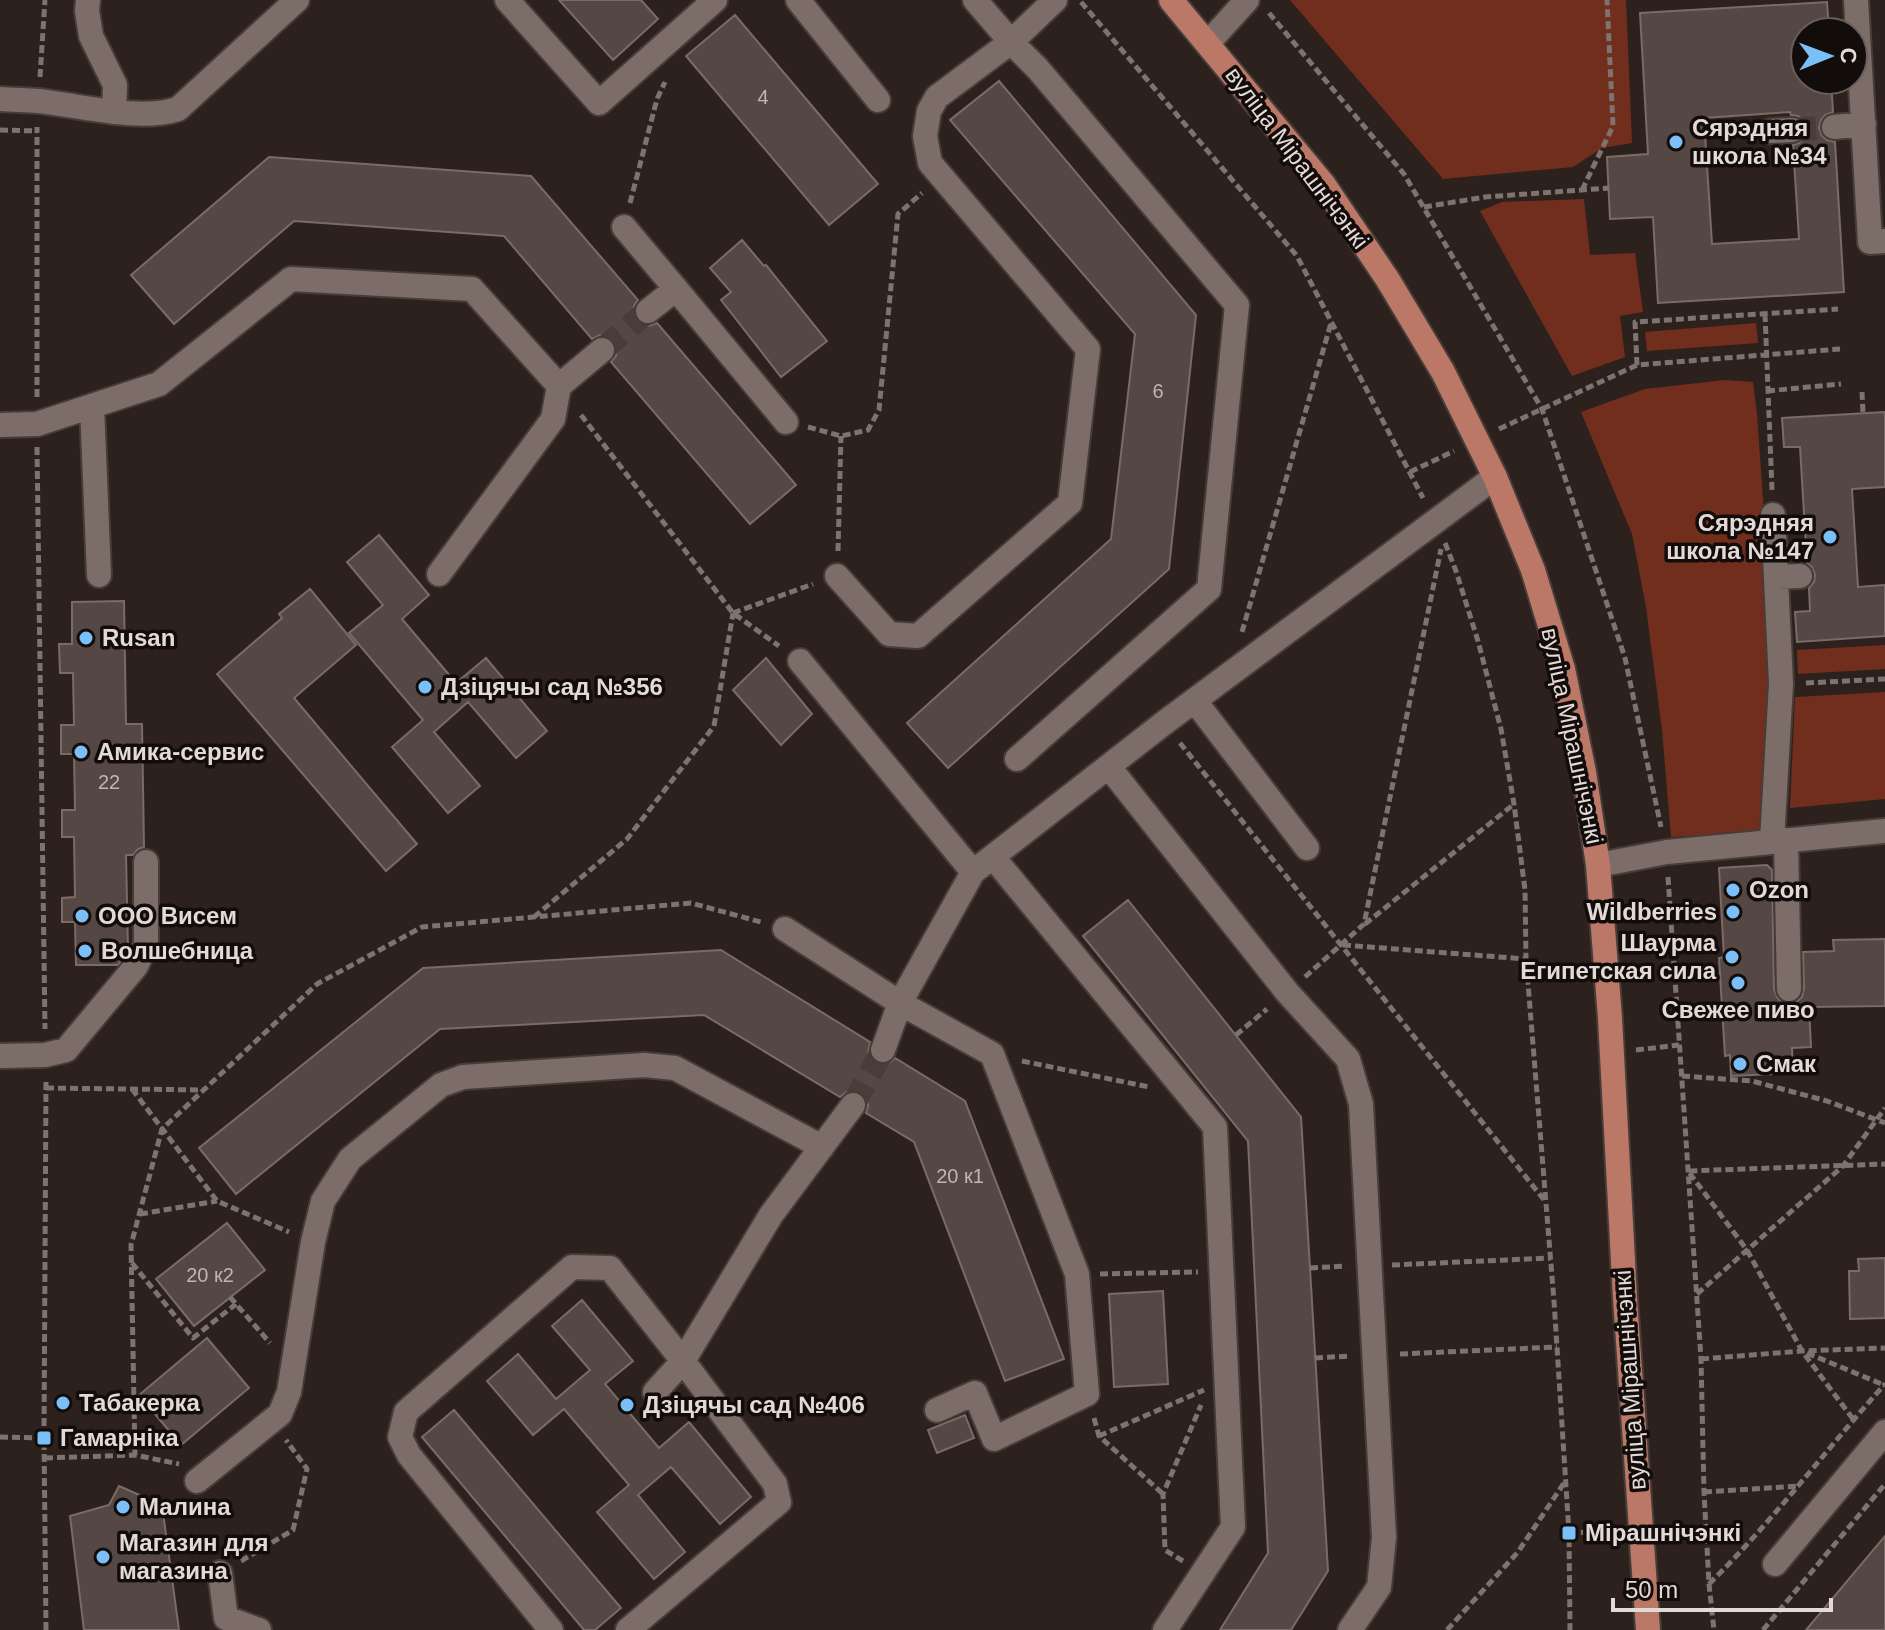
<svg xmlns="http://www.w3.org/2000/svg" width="1885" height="1630" font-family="Helvetica,sans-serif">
  <rect width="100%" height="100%" fill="#2d211d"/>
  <path fill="#722e1d" d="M1290,0H1626L1632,143L1602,148L1573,167L1443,179Z
    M1584,199L1590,255L1635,253L1643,312L1620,316L1625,357L1572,376L1480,211L1502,202Z
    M1756,323L1758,343L1647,351L1645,332Z
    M1725,380L1753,382L1757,414L1773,641L1763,831L1671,837L1662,730L1646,607L1632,534L1581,412L1645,389Z
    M1885,645V669L1798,674L1797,650Z
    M1885,692V799L1790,808L1795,697Z"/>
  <path fill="#554743" stroke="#7a6b67" stroke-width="2" fill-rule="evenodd" d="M559,0H641L658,19L613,60Z
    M1827,2L1829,32H1805V80H1831L1833,112L1825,115L1821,120L1819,128L1822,136L1827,140L1835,142L1844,292L1658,303L1653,217L1610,219L1607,157L1648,154L1640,13ZM1790,112L1791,115L1798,116L1804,121L1807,129L1805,138L1799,143L1793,145L1799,239L1712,244L1704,118Z
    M735,15L878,184L829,225L686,56Z
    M999,81L1196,315L1169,569L948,768L907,723L1111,539L1135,334L950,120Z
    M269,157L531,176L638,300L634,306L633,312L637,321L643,325L649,326L657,323L796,485L750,524L611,362L616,356L617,348L613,340L606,336L600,335L592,339L504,236L294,221L174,324L131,275Z
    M742,240L764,266L766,265L827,341L781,377L721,300L731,292L710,268Z
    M1885,412V487L1852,489L1858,587L1885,585V636L1797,642L1795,612L1810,611L1809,588L1814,582L1815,575L1812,567L1807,563L1800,447H1784L1782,418Z
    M379,535L429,595L402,619L456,683L486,658L547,731L516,758L468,702L434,732L480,786L448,813L392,747L423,720L349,633L383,605L347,562Z
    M310,589L356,645L294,698L417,844L386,871L217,674L282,618L279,614Z
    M124,601L126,724H142L144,847L138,849L133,855H126L128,949L123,958L118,965H76L75,922H62V898L75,897L74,837H62V810H75L74,754H61V725H74L73,673H60L59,644H72V602Z
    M766,658L812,714L781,745L733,690Z
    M1767,865L1772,870L1774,989L1777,997L1781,1002L1789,1004L1796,1002L1802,997L1804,989L1803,952L1834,951L1833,940L1885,939V1006L1809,1007L1811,1047L1792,1048L1793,1073L1731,1076L1730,1055L1725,1056L1719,958L1724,957L1719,868Z
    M1128,900L1301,1117L1328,1571L1291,1630H1220L1268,1553L1248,1141L1083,936Z
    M721,950L870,1042L868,1053L872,1060L877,1064L886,1065L895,1058L965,1101L1064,1359L1005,1381L914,1142L866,1113L868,1106L867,1100L861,1093L856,1090L848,1091L840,1097L704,1015L440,1029L236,1194L199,1148L423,968Z
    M227,1223L265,1270L194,1326L156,1279Z
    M1885,1258V1318L1850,1319L1849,1271H1859L1858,1259Z
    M1163,1291L1168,1384L1114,1387L1109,1294Z
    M582,1300L633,1361L605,1384L659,1448L689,1422L751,1497L720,1524L671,1467L638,1495L685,1552L654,1579L597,1512L629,1485L564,1409L533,1435L487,1381L518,1354L556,1399L590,1370L552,1326Z
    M207,1338L249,1388L181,1445L139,1395Z
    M454,1410L621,1608L595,1630H584L422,1437Z
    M965,1415L974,1438L937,1453L928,1430Z
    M119,1486L162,1505L179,1630H84L70,1516L109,1505Z
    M1885,1536V1630H1806Z"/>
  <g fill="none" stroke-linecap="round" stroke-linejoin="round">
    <path stroke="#483d39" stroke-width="24" stroke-dasharray="24 12" stroke-linecap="butt" d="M1792,130L1834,127
      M602,350L648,311
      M853,1105L883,1050"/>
    <defs>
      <path id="minor" d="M88,0L87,11L91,36L115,85L114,112
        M507,0L599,103L715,0
        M798,0L878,100
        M975,0L1011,42L1038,69L1237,305L1209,589L1017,759
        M1856,0L1870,242L1885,241
        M1208,43L1247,0
        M0,99C13,100 26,100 38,101C79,105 139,122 178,109L297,0
        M1834,127L1864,124
        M1771,131L1792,130
        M624,227L676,289
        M648,311L676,289L786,422
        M92,406L99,575
        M0,425L37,424L159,384L291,279L472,289L559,386
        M439,574L553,419L559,386L602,350
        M837,576L889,634L918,636L1070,503L1088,349L930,163L925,136L929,111L937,97L1011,42L1055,0
        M1776,577L1800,576
        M800,661L973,872
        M1195,701L1307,848
        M1109,767L1287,992L1348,1059L1361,1104L1384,1537L1379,1587L1350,1630
        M1786,840L1789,989
        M1772,841L1781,684L1773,515
        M993,857L1215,1127L1233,1527L1165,1630
        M1598,865L1667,852L1885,831
        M785,929L900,1003L992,1054L1077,1274L1087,1394L994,1439L975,1393L937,1410
        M883,1050L900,1003L973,872L1164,723L1495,477
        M0,1056L45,1055L66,1050L136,966L146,945V862
        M655,1392L683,1361L771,1215L853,1105
        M197,1481L280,1414L289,1392L313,1242L323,1201L350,1159L441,1085L463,1077L644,1065L675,1068L822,1147
        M1775,1564L1885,1432
        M220,1573L226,1618L259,1630
        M551,1630L409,1455L400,1437L406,1412L572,1267L610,1268L683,1361L775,1484L779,1502L628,1630"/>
      <path id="major" d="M1171,0L1324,185L1388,280L1443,372L1495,477L1533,570L1563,669L1584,772L1598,865L1610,1018L1625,1298L1648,1630"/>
    </defs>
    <use href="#minor" stroke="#463c39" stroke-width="28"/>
    <use href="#major" stroke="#463c39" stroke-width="28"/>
    <path stroke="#7d736f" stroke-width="5" stroke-dasharray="8 4" stroke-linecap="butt" d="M1081,2L1297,256L1423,498
      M1269,13L1404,174L1542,409L1625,658L1661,827
      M40,77L45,0
      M0,130L37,131
      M1582,190L1613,126L1607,0
      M630,203L657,99L665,82
      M1424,207L1485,197L1609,188
      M1765,314L1772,490
      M1637,365L1635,322L1838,309
      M1767,391L1841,384
      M1862,392L1863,413
      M37,397V127
      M581,415L733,613L779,646
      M808,427L841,436L868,430L879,410L898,214L922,193
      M1499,429L1637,365L1840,349
      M37,447L45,1029
      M1410,472L1454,451
      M1445,543L1456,571L1478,641L1501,729L1514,804L1525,890L1526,959L1554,1301L1569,1533L1570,1630
      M838,551L841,436
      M733,613L813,584
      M1242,632L1331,323
      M1806,683L1885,679
      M1180,743L1545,1201
      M1668,877L1701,1359L1704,1492L1709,1584L1714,1630
      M534,917L627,839L714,726L733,613
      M1365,924L1514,804
      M1343,945L1526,959
      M1305,977L1364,924L1441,549
      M1236,1035L1267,1009
      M1636,1050L1679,1045
      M1022,1061L1149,1087
      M1682,1076L1752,1081L1827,1101L1885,1123
      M46,1088L204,1090
      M132,1089L217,1201L289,1232
      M140,1214L217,1201
      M132,1263L193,1338L236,1304
      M1392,1265L1551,1258
      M1310,1268L1346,1266
      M1100,1274L1198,1272
      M1697,1294L1843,1166L1885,1108
      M230,1297L270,1343
      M1807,1353L1884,1385
      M1400,1354L1557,1347
      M1315,1358L1350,1356
      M1701,1359L1802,1351L1885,1348
      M1094,1418L1099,1436L1163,1494
      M1853,1419L1802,1351L1747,1250L1688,1171L1885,1164
      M1099,1436L1204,1390
      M0,1437L44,1438
      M135,1455L131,1245L162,1129L317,984L422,927L691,903L761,922
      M45,1458L135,1455L179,1464
      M1704,1492L1798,1486
      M1569,1533L1615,1531
      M241,1561L293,1530L307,1469L286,1440
      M1183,1561L1165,1550L1163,1494L1201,1405
      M1709,1584C1772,1522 1825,1451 1884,1385L1885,1386
      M46,1630L44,1438L46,1079
      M1447,1630L1518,1552L1564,1483
      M1763,1630L1885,1484"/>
    <use href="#minor" stroke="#7d6d69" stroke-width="24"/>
    <use href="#major" stroke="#bb7867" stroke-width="24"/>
  </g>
  <g fill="#7abff8" stroke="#120c0a" stroke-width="3">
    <circle cx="1676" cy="142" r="8"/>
    <circle cx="1830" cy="537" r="8"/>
    <circle cx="86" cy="638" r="8"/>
    <circle cx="425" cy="687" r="8"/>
    <circle cx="81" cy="752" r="8"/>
    <circle cx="1733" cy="890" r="8"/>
    <circle cx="1733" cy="912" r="8"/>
    <circle cx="82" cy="916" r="8"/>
    <circle cx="85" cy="951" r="8"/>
    <circle cx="1732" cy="957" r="8"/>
    <circle cx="1738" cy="983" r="8"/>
    <circle cx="1740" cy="1064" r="8"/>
    <circle cx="63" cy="1403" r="8"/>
    <circle cx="627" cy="1405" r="8"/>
    <rect x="36" y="1430" width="16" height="16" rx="4"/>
    <circle cx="123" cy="1507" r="8"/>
    <rect x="1561" y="1525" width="16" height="16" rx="4"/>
    <circle cx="103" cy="1557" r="8"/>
  </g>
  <g text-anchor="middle" stroke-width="7" stroke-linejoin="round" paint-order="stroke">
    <g font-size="20" fill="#c0b5b2">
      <text x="763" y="104">4</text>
      <text x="1158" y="398">6</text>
      <text x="109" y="789">22</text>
      <text x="960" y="1183">20 к1</text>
      <text x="210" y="1282">20 к2</text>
    </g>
    <g font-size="24" font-weight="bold" fill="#e3dad7" stroke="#120c0a" text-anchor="start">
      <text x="1692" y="136">Сярэдняя<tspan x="1692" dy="28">школа №34</tspan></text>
      <text x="1814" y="531" text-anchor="end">Сярэдняя<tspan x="1814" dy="28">школа №147</tspan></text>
      <text x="102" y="646">Rusan</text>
      <text x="441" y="695">Дзіцячы сад №356</text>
      <text x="97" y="760">Амика-сервис</text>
      <text x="1749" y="898">Ozon</text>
      <text x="1717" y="920" text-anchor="end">Wildberries</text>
      <text x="98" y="924">ООО Висем</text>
      <text x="1716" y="951" text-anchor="end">Шаурма<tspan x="1716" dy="28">Египетская сила</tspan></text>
      <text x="101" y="959">Волшебница</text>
      <text x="1738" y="1018" text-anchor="middle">Свежее пиво</text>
      <text x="1756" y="1072">Смак</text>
      <text x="79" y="1411">Табакерка</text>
      <text x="643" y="1413">Дзіцячы сад №406</text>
      <text x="60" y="1446">Гамарніка</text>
      <text x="139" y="1515">Малина</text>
      <text x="1585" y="1541">Мірашнічэнкі</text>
      <text x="119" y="1551">Магазин для<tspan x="119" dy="28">магазина</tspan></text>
    </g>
    <g font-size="24" fill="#e3dad7" stroke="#120c0a">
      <text transform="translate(1297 158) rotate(53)" y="8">вуліца Мірашнічэнкі</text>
      <text transform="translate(1572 736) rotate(78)" y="8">вуліца Мірашнічэнкі</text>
      <text transform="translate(1630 1380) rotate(-94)" y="8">вуліца Мірашнічэнкі</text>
    </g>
  </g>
  <g transform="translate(1829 56) rotate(89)"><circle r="38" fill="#120c0a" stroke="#665e5c" stroke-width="2"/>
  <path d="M0-6L14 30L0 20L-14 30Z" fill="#7abff8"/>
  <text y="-12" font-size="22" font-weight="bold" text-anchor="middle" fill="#e3dad7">С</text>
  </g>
  <path d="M1613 1598v12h218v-12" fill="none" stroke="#e3dad7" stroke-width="4"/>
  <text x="1625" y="1598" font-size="24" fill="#e3dad7" stroke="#120c0a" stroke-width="6" paint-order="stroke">50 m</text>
</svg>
